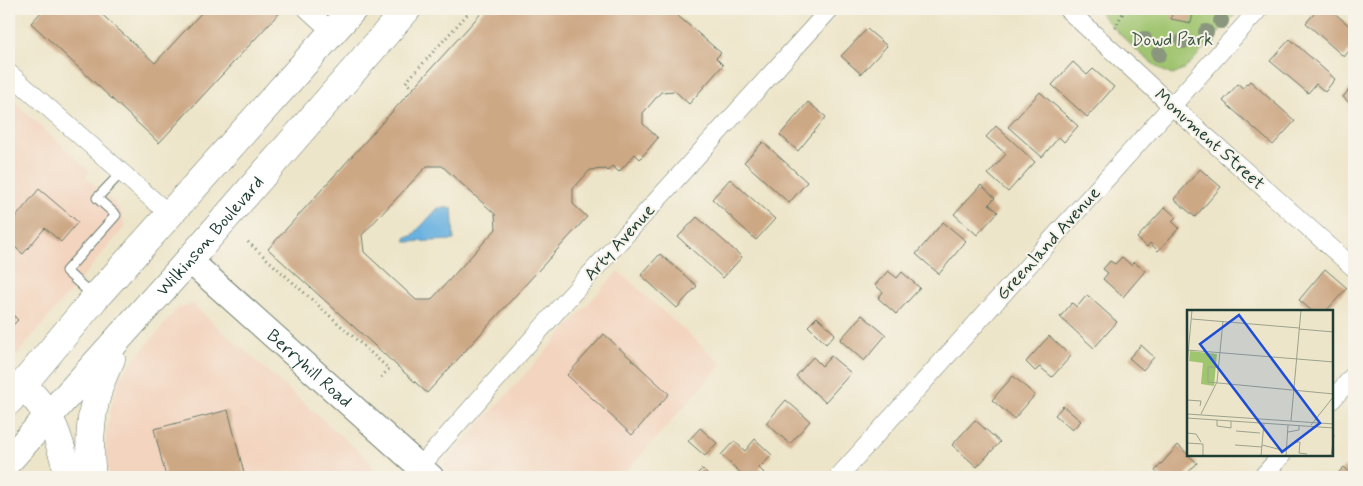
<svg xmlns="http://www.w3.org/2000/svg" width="1363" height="486" font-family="Mynerve,sans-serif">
  <rect width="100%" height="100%" fill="#f7f3e8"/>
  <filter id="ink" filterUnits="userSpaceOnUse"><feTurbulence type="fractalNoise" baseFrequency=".02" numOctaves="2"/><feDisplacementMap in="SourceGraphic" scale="10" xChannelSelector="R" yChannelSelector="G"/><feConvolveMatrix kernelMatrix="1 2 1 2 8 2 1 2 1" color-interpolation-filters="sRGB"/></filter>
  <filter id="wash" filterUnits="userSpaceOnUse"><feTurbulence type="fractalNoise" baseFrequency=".0096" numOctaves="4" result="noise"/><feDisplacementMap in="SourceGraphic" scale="20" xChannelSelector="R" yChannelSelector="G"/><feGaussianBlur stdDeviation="1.12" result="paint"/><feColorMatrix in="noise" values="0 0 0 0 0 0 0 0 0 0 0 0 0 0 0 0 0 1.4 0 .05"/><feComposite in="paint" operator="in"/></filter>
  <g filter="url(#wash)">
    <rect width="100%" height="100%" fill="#ede5c9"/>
    <path fill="#f3d4bf" d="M9,97L90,172L86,177L120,209L124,221V228L9,364Z
      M618,271L722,364L621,477H451L444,464Z
      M192,304L366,458L375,470L373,477H110L106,460V433L115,392L121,376L177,309Z"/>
    <path fill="#a0c56f" stroke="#608152" d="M1097,9H1240L1185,69L1173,75C1156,72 1108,24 1097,9Z"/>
    <path fill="#69b1e0" stroke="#44778a" d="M438,208H452L454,240L406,242V237L412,236Z"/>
    <g id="blocks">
      <path fill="#cda885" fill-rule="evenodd" d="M44,9H96L155,63L205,9H278L281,11L159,143L31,23Z
        M485,9H670L721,53L716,58L723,65L689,104L675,91L661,92L643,113V124L658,138L640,159L635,154L619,172L612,166L608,171L606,169L590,170L573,189V204L587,217L427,393L268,249ZM427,166H442L495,214L496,229L431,300H416L364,252L362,235Z
        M1173,9H1194L1191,23L1171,19Z
        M1318,9H1330L1354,30V45L1344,57L1306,23Z
        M867,29L887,46L861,74L841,56Z
        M1290,39L1335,79L1325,92L1316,84L1308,93L1270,61Z
        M1073,62L1087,75L1093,69L1114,87L1087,117L1052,85Z
        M1250,81L1295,121L1273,145L1223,101L1238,84L1243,88Z
        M1354,84V107L1343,97Z
        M1040,92L1078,126L1064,142L1059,137L1042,157L1008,127Z
        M808,102L826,117L798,151L780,135Z
        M996,126L1035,162L1008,192L988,174L1006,154L986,137Z
        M763,142L807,182L789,203L744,162Z
        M1200,169L1221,187L1195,217L1174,199Z
        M730,179L775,219L756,240L712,199Z
        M981,185L995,198L989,204L998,212L977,235L954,214Z
        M39,189L78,222L61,242L45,228L23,254L9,242V225Z
        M1165,207L1176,217L1172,221L1179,228L1158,251L1150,243L1147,247L1137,238Z
        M697,217L742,257L723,278L678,237Z
        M943,222L966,241L939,274L916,254Z
        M660,254L697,286L677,308L641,275Z
        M1122,257L1131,265L1134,262L1145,271L1123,297L1103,279L1108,273L1103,269L1110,261L1115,264Z
        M1325,269L1347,288L1326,311H1312L1299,300Z
        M888,271L897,278L902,272L920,288L896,314L878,298L883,292L875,285Z
        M1087,295L1117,322L1094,348L1060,317L1072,303L1077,307Z
        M9,311L18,320L9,329Z
        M862,315L886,335L864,361L840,340Z
        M817,317L835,334L826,344L808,326Z
        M604,334L669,394L632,435L567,375Z
        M1049,336L1071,356L1052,377L1040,367L1035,371L1026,362Z
        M1141,345L1154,357L1143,370L1129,358Z
        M831,356L851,373L825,402L796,376L813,357L822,366Z
        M1013,376L1035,395L1014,419L992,400Z
        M786,400L810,421L790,444L766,423Z
        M1063,406L1081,421L1072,430L1055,415Z
        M228,410L245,477H166L154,429Z
        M975,420L1000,442L977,467L952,445Z
        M700,428L717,443L705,456L688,441Z
        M755,439L772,455L759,468L764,473L760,477H745L721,455L734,441L745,451Z
        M1178,445L1197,463L1184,477H1162L1155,471Z
        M1344,467L1354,476V477H1334Z
        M702,469L710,477H694Z"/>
    </g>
  </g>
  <g filter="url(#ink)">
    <use href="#blocks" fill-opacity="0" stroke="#677868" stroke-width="1"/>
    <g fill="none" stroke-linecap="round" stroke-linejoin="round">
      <defs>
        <path id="lane" d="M93,296L66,271L116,215L97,198L121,173"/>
        <path id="street" d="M307,9L332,32
          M1067,9L1172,106L1354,268
          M9,73L170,215
          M1332,400L1354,375
          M411,477L562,305L830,9
          M838,477L1259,9
          M1262,477L1282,455"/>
        <g id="secondary">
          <path id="s1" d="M189,260L431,477"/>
        </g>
        <g id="primary">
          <path d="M22,385C53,412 59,439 69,477"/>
          <path d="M9,401L95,298L353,9"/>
          <path id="s2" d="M9,460L189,260L407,9"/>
          <path d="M92,477C87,435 91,396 111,359"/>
        </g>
      </defs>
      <use href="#lane" stroke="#677868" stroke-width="11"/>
      <use href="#street" stroke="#677868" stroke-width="19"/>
      <use href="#secondary" stroke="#677868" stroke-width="27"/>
      <use href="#primary" stroke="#677868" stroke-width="29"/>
      <path stroke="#677868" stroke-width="3" stroke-dasharray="1 4" stroke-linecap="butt" d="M1195,10L1196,9
        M1115,28L1125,9
        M413,89L406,82L472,9
        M248,242L389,369L381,377"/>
      <use href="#lane" stroke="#fff" stroke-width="9"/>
      <use href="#street" stroke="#fff" stroke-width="18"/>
      <use href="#secondary" stroke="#fff" stroke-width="25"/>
      <use href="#primary" stroke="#fff" stroke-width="28"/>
    </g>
    <g fill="#8a977e">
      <circle cx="1221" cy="21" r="8"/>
      <circle cx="1206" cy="32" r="8"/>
      <circle cx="1144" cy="39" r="8"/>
      <circle cx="1183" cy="41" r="8"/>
      <circle cx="1159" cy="54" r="8"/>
    </g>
  </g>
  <g text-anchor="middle" stroke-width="4" stroke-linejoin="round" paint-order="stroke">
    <g font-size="18" fill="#395840" stroke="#f7f3e8">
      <text x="1172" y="45">Dowd Park</text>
    </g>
    <g font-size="18" fill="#1f3d34" stroke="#f7f3e8">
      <text transform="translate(1210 139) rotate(42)" y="6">Monument Street</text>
      <text dy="6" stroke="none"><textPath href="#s2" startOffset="301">Wilkinson Boulevard</textPath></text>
      <text transform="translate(619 242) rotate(-48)" y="6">Arty Avenue</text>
      <text transform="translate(1048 243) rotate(-48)" y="6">Greenland Avenue</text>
      <text dy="6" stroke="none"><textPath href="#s1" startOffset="162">Berryhill Road</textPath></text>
    </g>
  </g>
  <g transform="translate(1187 310)">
    <rect width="146" height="146" fill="#ede5c9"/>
    <path d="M3,41L30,44L27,76L14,74L16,53L2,51Z" fill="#a0c56f"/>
    <path fill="none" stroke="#9ba28d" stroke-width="1" d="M5,9L112,18M112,19L147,22M0,40L147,52M0,55L5,0M32,57H21V72L147,84M0,90L14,91L13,96M0,104L147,114M14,104L30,72L36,11M0,108L147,118M30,110V116L44,118V111M104,111L114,0M124,115L147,86M49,121L73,123M101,122L112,120V116M0,123L9,124L14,132M107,132H113L112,143L120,144M0,133L16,134V146M48,135L75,137M75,135L99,141M74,146L77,113M99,146L101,115M144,146L147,125"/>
    <path fill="#1d4ed8" fill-opacity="0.15" stroke="#1d4ed8" stroke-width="2.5" d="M52,5L133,113L95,142L13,34Z"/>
    <rect width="146" height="146" fill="none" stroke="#1f3d34" stroke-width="2.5"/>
  </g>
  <rect width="1363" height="486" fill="none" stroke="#f7f3e8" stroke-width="30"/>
</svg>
